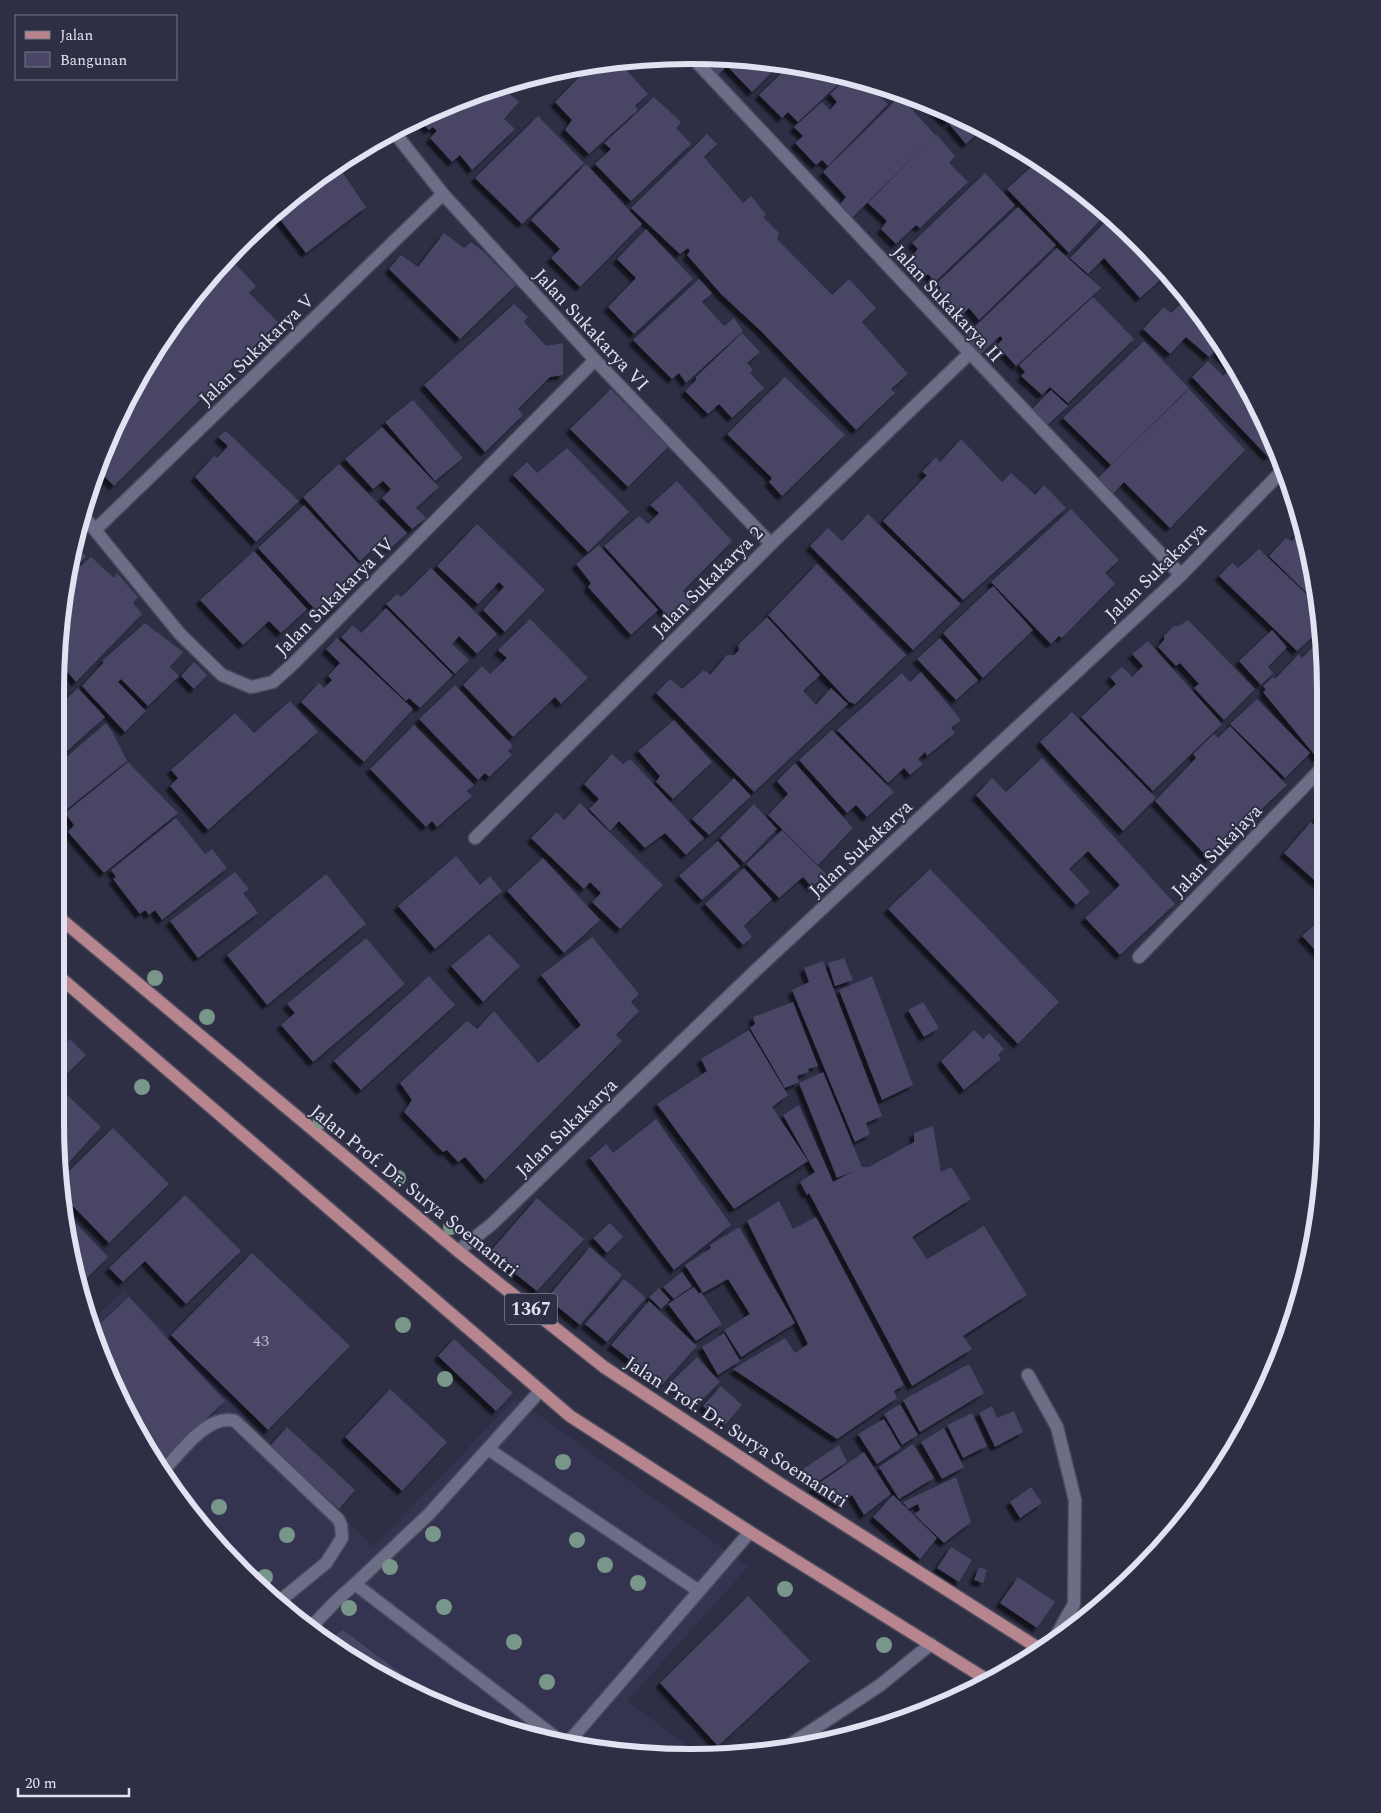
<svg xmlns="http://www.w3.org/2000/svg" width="1381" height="1813" font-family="Spectral,serif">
  <defs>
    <filter id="shadow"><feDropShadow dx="-4.5" dy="4.5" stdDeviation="1" flood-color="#0009"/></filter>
  </defs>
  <rect width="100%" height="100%" fill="#2e2e44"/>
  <path fill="#343350" d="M123,1290L240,1406L248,1424L373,1547L516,1398L748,1567L627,1701L699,1754L567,1746L409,1692L304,1627L241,1572L140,1440L91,1322Z"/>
  <path fill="#484565" filter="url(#shadow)" d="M691,55L780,64L752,92L727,66L714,79Z
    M619,62L648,94L635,106L638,110L589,154L565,130L572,120L555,102L591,65Z
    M790,65L814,67L846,77L798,122L788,112L782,118L759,95Z
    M848,77L866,83V84L888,104L828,166L822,160L816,165L795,143L803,136L794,127L822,102L830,110L837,102L830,94Z
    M502,87L519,102L504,119L515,129L472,170L460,155L452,162L430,138L437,131L433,127L429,130L418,119L447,103Z
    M900,96L935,135L849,221L837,208L846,197L823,172Z
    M654,97L681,122L676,128L691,144L631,201L595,164L611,149L604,143Z
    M924,101L933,103L955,115L947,123Z
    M538,116L584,163L522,224L475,178Z
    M958,116L982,129L966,144L949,124Z
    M707,134L717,144L704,157L743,203L751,196L766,214L763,217L779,233L777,239L832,295L849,279L876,308L862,322L908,374L891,389L895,393L856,430L761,331L721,294L687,255L690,251L688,248L680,254L631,208Z
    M936,134L955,156L949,163L968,182L920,228L916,225L896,244L881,229L887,221L868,203Z
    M1039,160L1106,214L1069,253L1007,189Z
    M336,163L366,207L306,253L275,213Z
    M586,164L642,224L580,287L551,258L560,249L531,220Z
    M985,173L1015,205L935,282L928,274L924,277L907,261L918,249L912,243Z
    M1018,207L1056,245L979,320L969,308L962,315L938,292L941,288L936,284Z
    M1110,217L1140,241L1167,274L1140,298L1104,258L1088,274L1070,258Z
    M646,229L693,279L634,334L608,307L636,278L617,259Z
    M444,233L464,248L471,242L484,252L516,285L460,339L389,269L401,255L418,267Z
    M1057,248L1101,288L1016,366L997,345L1003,339L1000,336L981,354L964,337Z
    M228,256L256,286L249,293L278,322L114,486L98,470L121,409L186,304Z
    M699,279L712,293L702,302L724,326L734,318L743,331L686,383L679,373L672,379L633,340Z
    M1093,297L1134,339L1068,403L1050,387L1042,395L1021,376L1025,372L1019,365Z
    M1187,298L1222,343L1209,357L1186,337L1170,354L1143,329L1164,307L1171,313Z
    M514,304L528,317L524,322L546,346L563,343V375L550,377L518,409L523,415L485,452L424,385Z
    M742,333L760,352L747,363L753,370L750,373L764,388L732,418L719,404L708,414L685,391L696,380V377Z
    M1144,341L1189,388L1111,465L1063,418Z
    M1223,345L1278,448L1268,457L1192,377L1208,361L1223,376L1231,367L1217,352Z
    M785,377L845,435L782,496L769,482L772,478L727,434Z
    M611,389L668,447L628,487L570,429Z
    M1189,389L1245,450L1170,528L1124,482L1113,494L1097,479Z
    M1051,390L1068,406L1045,427L1029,412Z
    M413,400L463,458L435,481L385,422Z
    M382,427L439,487L416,508L426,518L412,529L382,498L391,489L383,481L373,489L345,459Z
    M226,431L299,501L256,542L195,477L214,456L217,458L228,446L218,437Z
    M961,439L1002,482L1011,473L1035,495L1044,485L1066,508L963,600L883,521L927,475L922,472L936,457L940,462Z
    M567,448L629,512L588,552L513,475L527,462L537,473Z
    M339,464L407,533L391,548L382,540L360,561L303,497Z
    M677,481L732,541L683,591L694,602L673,622L604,546L639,516L648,524L659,513L650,505Z
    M304,505L360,565L334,590L343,601L323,618L258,548Z
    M1071,509L1119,560L1105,573L1115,584L1062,638L1059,636L1051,644L991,582Z
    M868,514L961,604L913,650L810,546L828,528L842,541Z
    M477,524L545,590L505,632L483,610L504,587L499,582L478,604L437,566Z
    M1300,531L1320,606L1269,556L1286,538L1292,541Z
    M74,542L86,557L69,571L71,563Z
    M599,545L658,610L631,635L588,587L591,583L576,564Z
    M1259,549L1321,608V629L1297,651L1219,576L1232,563L1238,568Z
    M254,551L307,609L281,633L269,621L243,645L200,600Z
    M91,557L114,578L117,573L138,597L133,603L142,614L76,682L56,658V649L68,577Z
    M817,564L906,655L855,704L849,702L768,615Z
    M431,568L497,634L477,654L459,636L452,644L469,660L455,674L386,604L397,594L401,597Z
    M993,586L1033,630L983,678L943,633Z
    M386,608L453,675L420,708L409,698L406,701L341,637L353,625L361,633Z
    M767,617L820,675L803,691L816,705L831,688L848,704L754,792L656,693L670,679L682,689L704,670L710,675L727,655H734L739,650L738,645Z
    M530,619L588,678L561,704L555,697L513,737L463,685L482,666L490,674L507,658L498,650Z
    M1188,620L1255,689L1224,720L1194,688L1199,684L1180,663L1176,666L1158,647L1164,640V636L1174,626H1179Z
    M145,623L183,652L170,667L179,676L148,706L121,679L118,682L146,711L125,732L82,686L104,662L102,661Z
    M1272,630L1287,647L1268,667L1273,673L1261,685L1239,661Z
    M337,638L413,709L364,762L301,702L319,683L324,688L332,680L328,676L340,663L326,649Z
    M940,638L978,680L956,700L917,659Z
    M1148,641L1222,724L1153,791L1081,717L1116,684L1110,677L1122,667L1132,677L1143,666L1132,654Z
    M1312,648L1321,657V732L1315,738L1321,744V755L1317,758L1263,692L1266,690L1263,686L1273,677L1275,679L1299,654L1302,658Z
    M194,662L207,675L194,689L181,676Z
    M921,672L961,720L951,728L955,733L927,756L925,752L918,759L923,764L910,775L904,768L888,783L837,730L902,673L910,682Z
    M455,685L513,746L508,751L512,755L489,777L485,773L478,780L419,719Z
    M78,688L105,717L56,761V709Z
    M1257,699L1310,753L1285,778L1230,724Z
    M290,701L318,732L208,830L170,786L178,778L171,770L235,713L254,733Z
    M1072,712L1156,798L1123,831L1040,742Z
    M674,720L712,762L673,799L656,782L660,776L638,751Z
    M106,723L113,733L127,761L56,818V766Z
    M414,725L474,785L467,791L472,796L437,827L432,821L426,827L370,769Z
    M1230,726L1287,785L1209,859L1155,801L1196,758L1193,754L1214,734L1218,738Z
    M832,730L894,792L867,817L856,805L847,813L799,760Z
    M612,754L623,764L630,759L704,838L686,855L665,833L645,848L619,821L610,831L589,809L599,799L584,784Z
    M1042,758L1175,904L1120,955L1085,918L1120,885L1088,851L1069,869L1090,892L1076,905L976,795L992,778L1006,792Z
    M128,762L178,813L104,873L68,832L74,825L65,813Z
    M795,763L853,828L818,865L768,815L788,794L777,781Z
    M734,778L751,796L709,835L692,819Z
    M580,803L663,885L620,929L592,902L601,893L590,882L584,889L531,838L557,812L564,820Z
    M754,804L777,829L744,863L720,838Z
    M1321,812V824L1315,819Z
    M176,818L205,854L212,849L227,868L162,920L155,910L149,915L145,910L140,914L113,879L116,877L111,870Z
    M1311,822L1321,831V886L1284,853Z
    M782,830L826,874L812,887L803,877L779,898L746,864Z
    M718,841L740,866L702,900L679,876Z
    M456,856L480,885L490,876L502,891L435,949L398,906Z
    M543,858L600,920L564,953L507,891Z
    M744,868L772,899L744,926L752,937L743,945L705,904Z
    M930,869L1059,1002L1018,1044L888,909Z
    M235,872L249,889L243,893L258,913L198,958L170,921Z
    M326,874L366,924L267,1005L227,955Z
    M1321,919V956L1302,936Z
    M489,934L520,966L483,1002L451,966Z
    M592,937L639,994L631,1002L639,1011L616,1035L622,1041L485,1180L465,1157L458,1162L447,1150L443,1152L404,1112L412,1100L400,1083L467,1021L477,1029L494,1011L538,1063L581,1025L541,975Z
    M366,938L405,984L313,1062L281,1025L295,1013L287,1004Z
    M844,958L853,980L835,986L828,963Z
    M823,961L882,1116L866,1123L870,1134L855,1142L792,990L809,982L804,968Z
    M429,976L455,1005L361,1090L334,1061Z
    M872,976L913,1085L882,1100L839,990Z
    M793,1002L818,1066L808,1069L809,1072L797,1076L799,1082L785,1088L750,1028L755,1024L753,1017Z
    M923,1002L939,1028L924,1037L908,1010Z
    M749,1030L788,1095L772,1107L808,1161L734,1209L657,1104L707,1071L701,1059Z
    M974,1030L983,1039L989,1033L1004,1049L998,1055L1001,1059L964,1090L941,1061Z
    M70,1039L86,1055L55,1086V1053Z
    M823,1072L862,1167H869L914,1142V1133L933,1126L941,1172L951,1167L971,1199L912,1237L927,1259L984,1226L1027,1295L963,1336L972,1349L912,1386L809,1193L807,1195L800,1182L815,1172L783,1115L799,1105L833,1182L854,1171L837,1178L799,1083Z
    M62,1090L101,1127L61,1171L55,1122V1098Z
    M656,1119L731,1225L674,1270L590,1158L606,1144L613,1153Z
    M113,1128L169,1184L109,1243L65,1198L62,1178Z
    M185,1195L241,1251L186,1304L145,1261L123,1282L109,1268Z
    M537,1198L584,1239L537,1291L489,1253Z
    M779,1201L793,1229L816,1217L904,1385L894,1391L897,1398L837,1439L733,1369L785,1338L795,1353L808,1344L747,1221Z
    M67,1214L108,1257L77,1288V1287Z
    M610,1223L623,1237L607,1253L593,1238Z
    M739,1227L795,1323L741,1357L724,1330L750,1314L728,1279L703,1293L685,1265L711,1248L710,1245Z
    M590,1247L622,1275L580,1325L547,1298Z
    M252,1253L350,1346L268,1430L171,1335Z
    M682,1272L692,1286L674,1299L663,1287Z
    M624,1279L646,1298L607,1342L585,1324Z
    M694,1287L699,1294L701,1292L722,1324L696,1341L668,1304Z
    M659,1288L670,1300L661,1309L649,1297Z
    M129,1297L225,1401L158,1464L140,1440L94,1329Z
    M649,1301L697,1346L662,1385L611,1345Z
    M724,1333L740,1361L718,1375L702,1347Z
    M454,1339L513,1393L496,1411L438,1356Z
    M697,1357L720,1382L695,1407L671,1382Z
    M969,1364L984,1393L920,1432L903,1400Z
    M721,1386L742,1405L725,1425L703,1406Z
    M390,1389L447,1442L402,1491L345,1437Z
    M900,1404L918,1435L902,1445L884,1414Z
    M992,1406L997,1418L1014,1411L1023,1432L995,1447L979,1413Z
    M972,1413L987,1446L963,1458L947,1425Z
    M884,1419L901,1448L877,1464L858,1434Z
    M287,1427L355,1490L339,1509L270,1446Z
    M944,1428L964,1467L942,1479L921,1442Z
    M913,1444L934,1478L899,1499L879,1467Z
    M839,1445L847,1462L813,1485L803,1469Z
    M864,1452L891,1494L864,1515L852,1495L840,1504L812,1488Z
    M956,1477L971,1522L944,1543L914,1514L920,1510L918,1504L908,1509L903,1502Z
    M1031,1487L1042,1503L1020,1518L1010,1502Z
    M893,1495L937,1538L920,1559L873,1517Z
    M951,1547L972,1560L959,1582L937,1568Z
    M979,1567L987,1570L983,1583L974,1580Z
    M1018,1577L1055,1602L1037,1628L1000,1603Z
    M748,1596L810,1661L718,1746L660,1683Z
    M322,1629L333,1637L343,1630L441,1703L409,1692L317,1635Z"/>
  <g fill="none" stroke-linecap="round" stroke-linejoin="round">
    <defs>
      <path id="service" d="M1028,1375L1057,1427L1075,1500L1074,1604L1051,1645
        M540,1391L429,1514L355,1584L567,1746
        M488,1449L699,1591
        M163,1471C180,1453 208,1413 235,1421L338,1519L341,1525L342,1538L326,1563L282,1599L275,1602
        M308,1630L337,1600L355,1584
        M566,1745L750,1532"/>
      <path id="minor" d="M690,55L970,353L1181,575
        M394,132L443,194L595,360L771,544
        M81,513L180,634L222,675L251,687L273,682L293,664L595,360
        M95,530L443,194
        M475,838L771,544L970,353
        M1139,957L1321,769
        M458,1251L492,1224L755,971L1181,575L1284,469
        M788,1746L879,1686L931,1644"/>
      <path id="primary" d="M56,915L458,1251L604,1367L779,1483L1043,1651
        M55,973L570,1416L750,1532L986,1679"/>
    </defs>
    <use href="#service" stroke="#4b4b5e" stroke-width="15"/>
    <use href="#minor" stroke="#4b4b5e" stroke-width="15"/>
    <use href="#primary" stroke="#4b4b5e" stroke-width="15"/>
    <use href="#service" stroke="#6c6d87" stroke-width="12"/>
    <use href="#minor" stroke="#6c6d87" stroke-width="12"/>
    <use href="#primary" stroke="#b6858d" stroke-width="12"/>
  </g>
  <g fill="#789689">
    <circle cx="155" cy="978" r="8"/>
    <circle cx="207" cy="1017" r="8"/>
    <circle cx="142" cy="1087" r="8"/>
    <circle cx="321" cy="1121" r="8"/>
    <circle cx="398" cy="1178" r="8"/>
    <circle cx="451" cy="1227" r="8"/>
    <circle cx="403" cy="1325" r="8"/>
    <circle cx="445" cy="1379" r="8"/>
    <circle cx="563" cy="1462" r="8"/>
    <circle cx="219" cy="1507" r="8"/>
    <circle cx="433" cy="1534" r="8"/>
    <circle cx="287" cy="1535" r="8"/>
    <circle cx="577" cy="1540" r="8"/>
    <circle cx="605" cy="1565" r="8"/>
    <circle cx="390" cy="1567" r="8"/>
    <circle cx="265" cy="1577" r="8"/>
    <circle cx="638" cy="1583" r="8"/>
    <circle cx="785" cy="1589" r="8"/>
    <circle cx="444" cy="1607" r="8"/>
    <circle cx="349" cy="1608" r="8"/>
    <circle cx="514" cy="1642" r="8"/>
    <circle cx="884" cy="1645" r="8"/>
    <circle cx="547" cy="1682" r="8"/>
  </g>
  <g text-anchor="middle" stroke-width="4" stroke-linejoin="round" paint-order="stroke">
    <g font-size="16" fill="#bcbccf">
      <text x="261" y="1346">43</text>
    </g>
    <rect fill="#2e2e44" stroke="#acadbe" stroke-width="1" x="505" y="1293.5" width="52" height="31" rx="4"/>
    <g font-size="18" font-weight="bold" fill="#e2e3f2">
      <text x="531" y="1315">1367</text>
    </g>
    <g font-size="19" fill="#e2e3f2" stroke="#2e2e44">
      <text transform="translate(948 303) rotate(47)" y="7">Jalan Sukakarya II</text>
      <text transform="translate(592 329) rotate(47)" y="7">Jalan Sukakarya VI</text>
      <text transform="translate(256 349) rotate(-44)" y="7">Jalan Sukakarya V</text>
      <text transform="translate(1155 571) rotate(-44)" y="7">Jalan Sukakarya</text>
      <text transform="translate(707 581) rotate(-45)" y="7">Jalan Sukakarya 2</text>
      <text transform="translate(334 596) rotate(-45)" y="7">Jalan Sukakarya IV</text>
      <text transform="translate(860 848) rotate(-43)" y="7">Jalan Sukakarya</text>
      <text transform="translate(1216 850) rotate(-46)" y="7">Jalan Sukajaya</text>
      <text transform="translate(566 1127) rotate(-44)" y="7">Jalan Sukakarya</text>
      <text transform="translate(415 1190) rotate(39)" y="7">Jalan Prof. Dr. Surya Soemantri</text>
      <text transform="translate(737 1431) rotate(33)" y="7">Jalan Prof. Dr. Surya Soemantri</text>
    </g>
  </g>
  <path d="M0 0H1381V1813H0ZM690 64H691A626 626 0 0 1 1317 690V1123A626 626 0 0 1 691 1749H690A626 626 0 0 1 64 1123V690A626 626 0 0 1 690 64Z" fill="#2e2e44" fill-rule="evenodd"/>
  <path fill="none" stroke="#e2e3f2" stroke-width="6" d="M690 64H691A626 626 0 0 1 1317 690V1123A626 626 0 0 1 691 1749H690A626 626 0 0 1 64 1123V690A626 626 0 0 1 690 64Z"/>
  <rect x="15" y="15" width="162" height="65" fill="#2e2e44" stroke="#76768a"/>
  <rect x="25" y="31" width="25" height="8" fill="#b6858d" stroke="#76768a"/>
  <text x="60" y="40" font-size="15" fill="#e2e3f2">Jalan</text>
  <rect x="25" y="52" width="25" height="15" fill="#484565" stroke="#76768a"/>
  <text x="60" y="65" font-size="15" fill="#e2e3f2">Bangunan</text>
  <path d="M18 1788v8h111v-8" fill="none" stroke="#e2e3f2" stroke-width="2.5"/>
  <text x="25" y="1788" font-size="15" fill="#e2e3f2" stroke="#2e2e44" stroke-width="4" paint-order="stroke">20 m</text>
</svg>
